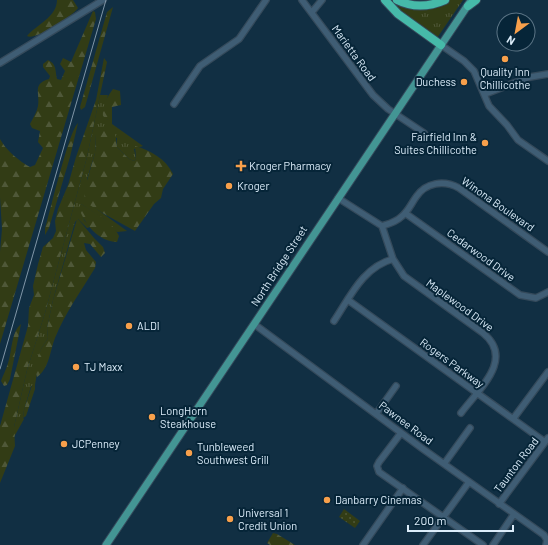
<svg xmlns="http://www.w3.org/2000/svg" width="548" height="545" font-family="Barlow,sans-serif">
  <defs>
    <pattern id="grass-tufts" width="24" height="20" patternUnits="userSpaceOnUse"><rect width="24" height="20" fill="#323c15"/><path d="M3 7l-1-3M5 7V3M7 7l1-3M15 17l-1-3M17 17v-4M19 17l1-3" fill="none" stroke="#4f5838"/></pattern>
    <pattern id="forest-firs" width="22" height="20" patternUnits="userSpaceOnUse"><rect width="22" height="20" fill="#323c15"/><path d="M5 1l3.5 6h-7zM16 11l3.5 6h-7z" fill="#4f5838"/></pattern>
    <pattern id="park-dots" width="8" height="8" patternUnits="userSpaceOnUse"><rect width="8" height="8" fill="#323c15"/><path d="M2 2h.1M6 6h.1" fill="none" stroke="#4f5838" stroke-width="1.8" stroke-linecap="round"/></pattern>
  </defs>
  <rect width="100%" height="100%" fill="#112f43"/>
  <path fill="url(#grass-tufts)" d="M387,0L443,4L450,0H463L437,38L403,14Z
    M100,95H108L103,112L108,120H112V124L143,146L134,149L136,159L134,161L129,159L117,147V138L96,134L95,153L87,179L94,207L127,231L117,232L104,219L81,204L84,220L90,227L87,228L78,219L75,222L53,300L47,328L48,338L41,349L35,385L31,386L24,410L23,418L24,419L14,437V427L27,370L45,313L87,157Z"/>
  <path fill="url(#forest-firs)" d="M57,0H73L78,8C73,16 35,41 27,36C36,25 57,17 57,0Z
    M113,7L85,107L81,110L80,107L107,12Z
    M93,11L95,12L96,19L0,344V252L2,229L0,197V139C5,149 20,162 30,167L35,165L43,148L38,142L40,131L32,128L30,124C33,118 37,112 38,106C40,93 32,84 49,79L50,76L43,67V64L48,60C57,64 55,71 57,79L61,80L65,71L60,64L63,58L71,62Z
    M104,58L107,62L87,157L45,313L27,370L14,427L15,446L0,483V426L28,326L29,308L34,295L33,286L38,264L43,247L53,238L56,231L55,221L58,209L68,185L76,157L96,100Z
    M113,89L120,91L121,105L112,107V120H108L103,116C102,106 107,97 113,89Z
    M78,123L70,157L49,228L45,235V229C50,212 69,131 78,123Z
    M106,126C116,131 116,136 117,147L129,159L134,161L136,159L135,146C150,150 166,159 173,174L163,189L161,198L154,204L135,231L106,215L88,204L85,200L84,191L95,153L96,134L99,128Z
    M81,204C94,212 113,222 119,236L117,242C98,241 85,225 79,208Z
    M77,219H78L94,238L103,247L105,253L101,257L90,244L84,243L86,250L96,262L95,268C81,291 65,313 55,338C50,351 49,369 37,377L35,368L41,349L48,338L47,328L53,300Z
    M21,324L10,379L7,385L4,386L1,381C3,375 6,370 8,363C12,352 11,332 21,324Z
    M32,385H35V389L26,416L23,418L24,410Z
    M273,533L277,534L295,545H270L267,543Z"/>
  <path fill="url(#park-dots)" d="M344,509L360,521L355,528L339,517Z"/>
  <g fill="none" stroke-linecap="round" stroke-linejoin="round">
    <defs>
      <path id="minor" d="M302,0L373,95L388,109L424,133
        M312,12L322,0
        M441,45L464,61L474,71L489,106L507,125L518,140L548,161
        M0,63L103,0
        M485,94L530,77L548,74
        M174,104L200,66L239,39L266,0
        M338,198L382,226C388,224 396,222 401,217C408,212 411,204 416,197C426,182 444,180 459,188L548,252
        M405,213L520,295L536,298L548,292
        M382,226L393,259L404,276L483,333C515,359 479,389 461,413
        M348,300L545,442
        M334,321C350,297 363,267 393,259
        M254,324L423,449L544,535L547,540L546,545
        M376,414L396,386
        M513,419L548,372
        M401,433L379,462L377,466L379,472L483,545
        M444,464L470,428
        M499,504L548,438
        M363,545L403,488
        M423,545L469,482
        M493,545L514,514"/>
      <path id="major" d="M106,545L470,2"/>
      <path id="highway" d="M385,0L398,14L441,45
        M397,0C413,8 429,7 445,0
        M468,6L476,0"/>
    </defs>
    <use href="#minor" stroke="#354a5b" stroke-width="8"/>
    <use href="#major" stroke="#354a5b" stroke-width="9"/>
    <use href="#highway" stroke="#354a5b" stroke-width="10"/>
    <use href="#minor" stroke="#3f5d74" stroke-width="5.5"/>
    <use href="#major" stroke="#439594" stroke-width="7"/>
    <use href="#highway" stroke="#46baa9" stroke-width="8"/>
    <path stroke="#8096a7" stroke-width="1" d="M0,369L106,0"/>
  </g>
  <g fill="#f8a04b" stroke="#062538" stroke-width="1.5">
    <circle cx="505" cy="59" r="4"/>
    <circle cx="464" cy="82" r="4"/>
    <circle cx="485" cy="143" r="4"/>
    <path d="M239 160h4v4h4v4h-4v4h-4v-4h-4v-4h4z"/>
    <circle cx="229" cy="186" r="4"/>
    <circle cx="129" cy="326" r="4"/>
    <circle cx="76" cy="367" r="4"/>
    <circle cx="152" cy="417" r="4"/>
    <circle cx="64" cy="444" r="4"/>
    <circle cx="189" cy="453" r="4"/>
    <circle cx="327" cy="500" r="4"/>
    <circle cx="230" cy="519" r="4"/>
  </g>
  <g text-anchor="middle" stroke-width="4" stroke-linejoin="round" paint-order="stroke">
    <g font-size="11" fill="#dcedfa" stroke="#062538">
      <text transform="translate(354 53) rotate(54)" y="4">Marietta Road</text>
      <text transform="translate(498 204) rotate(35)" y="4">Winona Boulevard</text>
      <text transform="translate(481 255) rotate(36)" y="4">Cedarwood Drive</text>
      <text transform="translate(279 266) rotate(-57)" y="4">North Bridge Street</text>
      <text transform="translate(460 305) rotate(36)" y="4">Maplewood Drive</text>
      <text transform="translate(452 363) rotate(36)" y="4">Rogers Parkway</text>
      <text transform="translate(406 423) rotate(37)" y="4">Pawnee Road</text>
      <text transform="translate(516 465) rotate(-53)" y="4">Taunton Road</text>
    </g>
    <g font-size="11" fill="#dcedfa" stroke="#062538" text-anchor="start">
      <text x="505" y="76" text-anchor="middle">Quality Inn<tspan x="505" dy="13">Chillicothe</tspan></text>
      <text x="456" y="86" text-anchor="end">Duchess</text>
      <text x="477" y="141" text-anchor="end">Fairfield Inn &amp;<tspan x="477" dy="13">Suites Chillicothe</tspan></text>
      <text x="249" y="170">Kroger Pharmacy</text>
      <text x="237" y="190">Kroger</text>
      <text x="137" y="330">ALDI</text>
      <text x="84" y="371">TJ Maxx</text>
      <text x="160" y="415">LongHorn<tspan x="160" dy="13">Steakhouse</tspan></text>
      <text x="72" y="448">JCPenney</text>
      <text x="197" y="451">Tunbleweed<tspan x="197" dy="13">Southwest Grill</tspan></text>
      <text x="335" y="504">Danbarry Cinemas</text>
      <text x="238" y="517">Universal 1<tspan x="238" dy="13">Credit Union</tspan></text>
    </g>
  </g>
  <g transform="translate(516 32) rotate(212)"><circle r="19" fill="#062538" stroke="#5c7586"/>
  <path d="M0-3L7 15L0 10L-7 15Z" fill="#f8a04b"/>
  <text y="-6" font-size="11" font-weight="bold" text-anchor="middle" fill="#dcedfa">N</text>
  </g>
  <path d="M408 525v6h105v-6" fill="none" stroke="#dcedfa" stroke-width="2"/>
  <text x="414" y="525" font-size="12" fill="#dcedfa" stroke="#062538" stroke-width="3" paint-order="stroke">200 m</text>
</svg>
